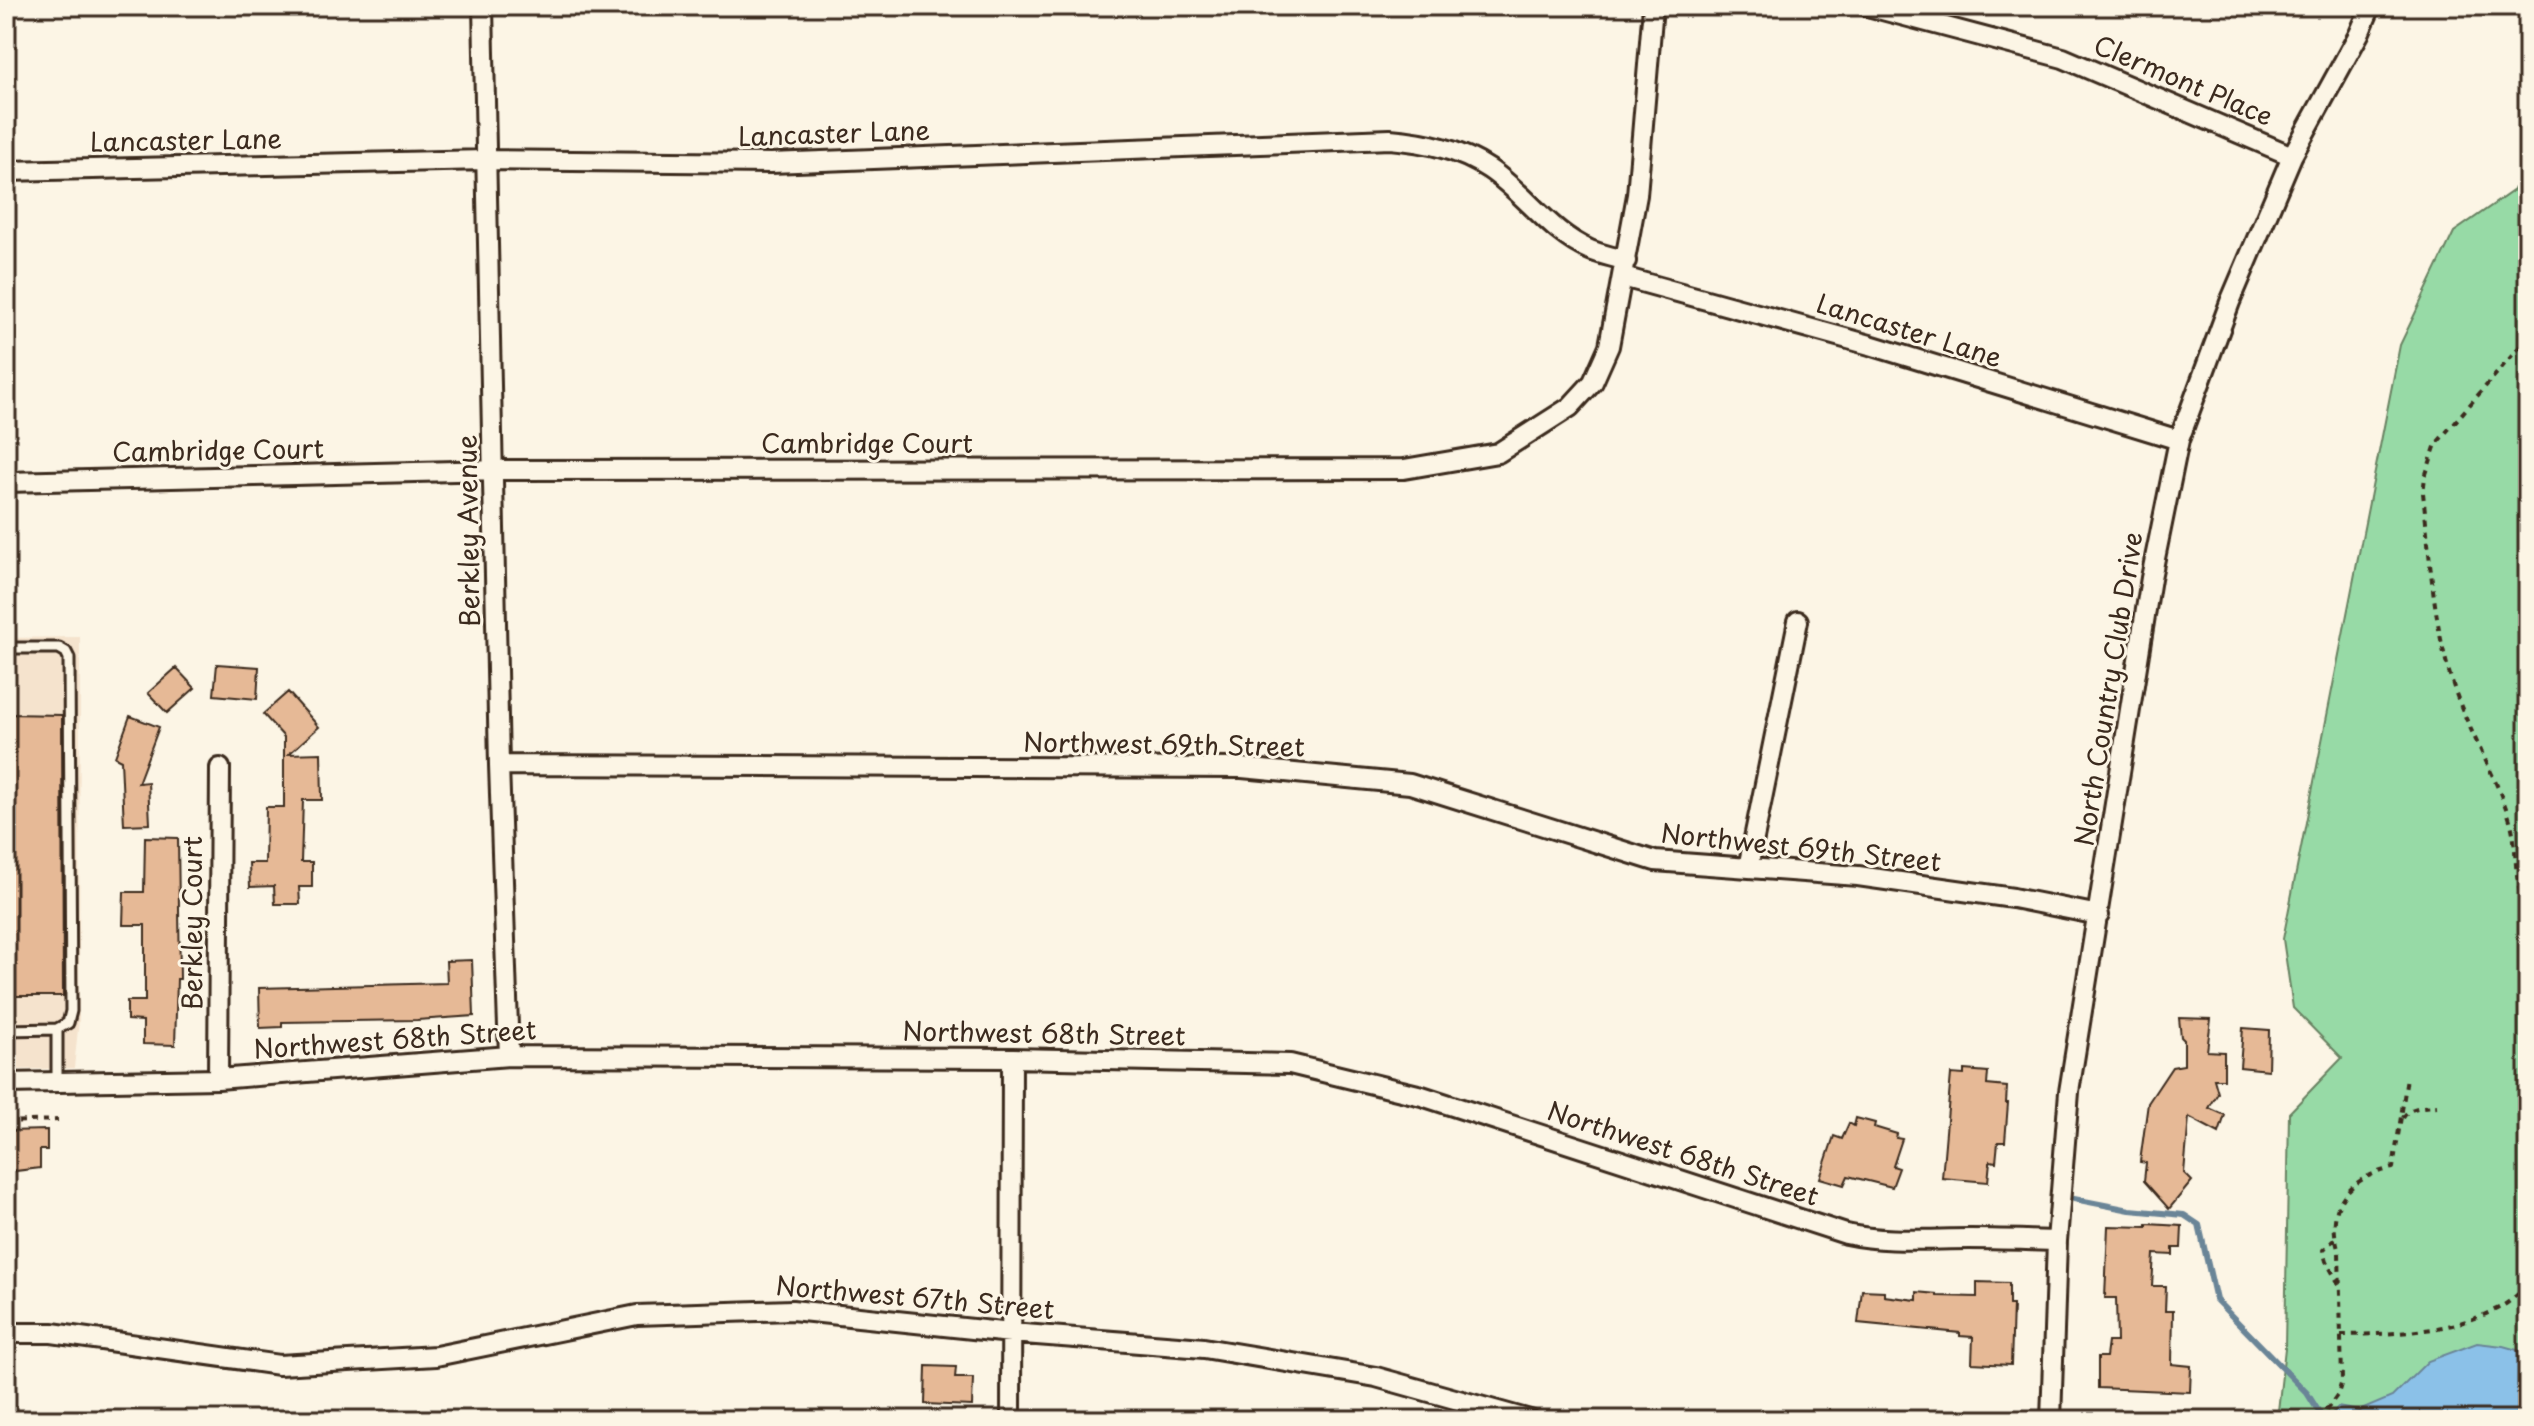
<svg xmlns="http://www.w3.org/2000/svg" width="2534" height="1426" font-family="'Playpen Sans',sans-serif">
  <rect width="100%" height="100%" fill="#fcf5e5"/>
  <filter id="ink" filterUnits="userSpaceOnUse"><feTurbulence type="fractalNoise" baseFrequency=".0125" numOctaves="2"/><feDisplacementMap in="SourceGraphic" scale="16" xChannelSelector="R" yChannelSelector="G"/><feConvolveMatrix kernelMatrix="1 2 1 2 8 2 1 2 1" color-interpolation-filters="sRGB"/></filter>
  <g filter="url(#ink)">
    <path fill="#f5e3cd" d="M80,637L79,1019L74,1068L6,1070V638Z"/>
    <path fill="#97daa6" stroke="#698262" stroke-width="2" d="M2528,152V1420H2277L2285,1348L2289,1113L2342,1058L2293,1008L2283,939L2400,345L2454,232L2514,190Z"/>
    <path fill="#8bc1e8" stroke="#6b8597" stroke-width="2" d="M2477,1343L2503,1346L2528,1353V1420H2326L2338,1407L2359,1411L2392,1397L2428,1361Z"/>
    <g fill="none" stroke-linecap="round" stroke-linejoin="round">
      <path stroke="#6b8597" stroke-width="6" d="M2074,1199L2130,1210L2184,1215L2199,1225L2216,1300L2307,1393L2324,1420"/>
    </g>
    <path fill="#e6b996" stroke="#3b2a1e" stroke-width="2" d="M217,664L259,667L257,699L214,695Z
      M176,668L195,688L167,713L148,693Z
      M288,692L319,727L289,754L321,753L322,800H303L301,862H312V887H299L300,904H275L274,886L250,887L249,863H265L266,807H284V737L263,714Z
      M6,714L62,715L63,996H6Z
      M130,716L159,727L138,783L148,782L150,824L124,825L121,760L115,757Z
      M145,837L178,838L180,979H177L175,1045L143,1044V1021L127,1020V1001H145V925H123L124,892H144Z
      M472,960L474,1016L417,1020L282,1022V1027L260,1028L259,988L447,983L446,961Z
      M2179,1018L2211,1019L2207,1051L2224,1052V1079H2214L2218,1093L2209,1108L2225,1115L2219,1133L2189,1117L2184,1173L2192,1181L2169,1209L2144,1181L2146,1163L2140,1162L2148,1103L2172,1067L2184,1065V1040L2181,1037Z
      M2243,1028L2269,1030L2268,1070L2240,1067Z
      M1964,1070L1988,1072L1987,1085L2007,1087L2006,1103H2008L2005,1142H1998L1996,1162L1990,1161L1988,1182L1942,1178L1951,1074L1964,1075Z
      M1856,1118L1875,1123L1874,1127L1897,1134L1896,1138L1902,1139L1893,1166L1899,1168L1892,1187L1848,1176L1844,1185L1820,1178L1834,1136L1842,1139L1849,1123L1854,1126Z
      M47,1130V1150H40V1168L7,1172L6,1131Z
      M2147,1224L2182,1226L2181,1248H2173V1255L2154,1254L2152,1286H2166L2165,1311H2173L2172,1364L2191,1366L2190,1392L2098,1388V1357H2106L2108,1342H2117L2116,1298H2105L2108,1226L2147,1227Z
      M1977,1282L2009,1283V1305H2013L2011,1365L1972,1363L1973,1337L1960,1336V1333L1858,1323L1862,1290L1884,1291V1296L1917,1300V1292L1937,1294V1296L1977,1297Z
      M926,1366L956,1367L955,1378H973L972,1406L925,1404Z"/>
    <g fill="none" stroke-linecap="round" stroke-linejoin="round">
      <defs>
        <path id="lane" d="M6,648H59L66,652L69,658L71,1011L68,1023L57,1029
          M6,1030L57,1029V1080"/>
        <path id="street" d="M483,6L499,765L509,1056
          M1867,6L2063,58L2292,156
          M6,171L486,160L771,163L1390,139C1425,142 1459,149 1489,169C1525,193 1550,233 1590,250C1602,255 1615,257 1626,261
          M1623,277L1870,345L2179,440
          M6,482L495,470L1404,469L1498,453L1570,407L1593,382L1609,346L1637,195L1653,6
          M499,765L1242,768L1410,784L1655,861L1858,876L2013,898L2099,915
          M1748,868L1798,621
          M218,1079L220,768
          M6,1083L218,1079L509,1056L1012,1058L1290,1064L1422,1096L1846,1234C1887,1243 1928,1239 1970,1239C1999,1239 2028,1240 2057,1241
          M6,1333H52L279,1365L436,1356L637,1315L792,1310L1011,1333L1204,1348L1376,1377L1530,1420
          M1011,1420L1012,1058
          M2051,1420L2057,1241L2069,1092L2151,578L2179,440L2230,302L2292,156L2359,34L2371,6"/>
      </defs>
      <use href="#lane" stroke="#3b2a1e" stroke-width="15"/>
      <use href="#street" stroke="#3b2a1e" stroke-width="24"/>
      <path stroke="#3b2a1e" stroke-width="4" stroke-dasharray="6 6" stroke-linecap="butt" d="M2528,337L2436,444L2425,477L2423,493C2431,564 2433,637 2460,704C2475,742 2496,777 2509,817C2520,850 2510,876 2528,912
        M2403,1118C2409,1106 2425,1107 2437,1106
        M6,1122L58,1120
        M2335,1239L2323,1250L2326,1261L2339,1284
        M2341,1335C2395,1334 2455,1333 2504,1305C2512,1300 2520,1292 2528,1286
        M2319,1420L2338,1394L2342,1381L2339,1252C2324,1206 2349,1177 2393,1168L2407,1078"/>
      <use href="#lane" stroke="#fcf5e5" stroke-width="9"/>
      <use href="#street" stroke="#fcf5e5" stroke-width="18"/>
    </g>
  </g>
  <g text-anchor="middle" stroke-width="6" stroke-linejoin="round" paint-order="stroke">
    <g font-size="26" fill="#3b2a1e" stroke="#fcf5e5">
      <text transform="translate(2183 81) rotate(23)" y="9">Clermont Place</text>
      <text transform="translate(834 134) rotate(-2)" y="9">Lancaster Lane</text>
      <text transform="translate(186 141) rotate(-1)" y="9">Lancaster Lane</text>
      <text transform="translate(1909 331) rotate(17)" y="9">Lancaster Lane</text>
      <text x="867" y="453">Cambridge Court</text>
      <text transform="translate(218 451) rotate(-1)" y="9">Cambridge Court</text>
      <text transform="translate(469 531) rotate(-91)" y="9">Berkley Avenue</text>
      <text transform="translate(2109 689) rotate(-81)" y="9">North Country Club Drive</text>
      <text transform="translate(1164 745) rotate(1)" y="9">Northwest 69th Street</text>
      <text transform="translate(1801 848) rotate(6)" y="9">Northwest 69th Street</text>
      <text transform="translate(193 923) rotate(-90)" y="9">Berkley Court</text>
      <text transform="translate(1044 1034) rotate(1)" y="9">Northwest 68th Street</text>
      <text transform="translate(395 1040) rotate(-4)" y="9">Northwest 68th Street</text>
      <text transform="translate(1683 1154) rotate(18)" y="9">Northwest 68th Street</text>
      <text transform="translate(915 1298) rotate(5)" y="9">Northwest 67th Street</text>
    </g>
  </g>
  <rect width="2534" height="1426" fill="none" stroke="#fcf5e5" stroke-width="32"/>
  <rect x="16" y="16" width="2502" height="1394" fill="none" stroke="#3b2a1e" stroke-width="3" filter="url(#ink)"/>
</svg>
